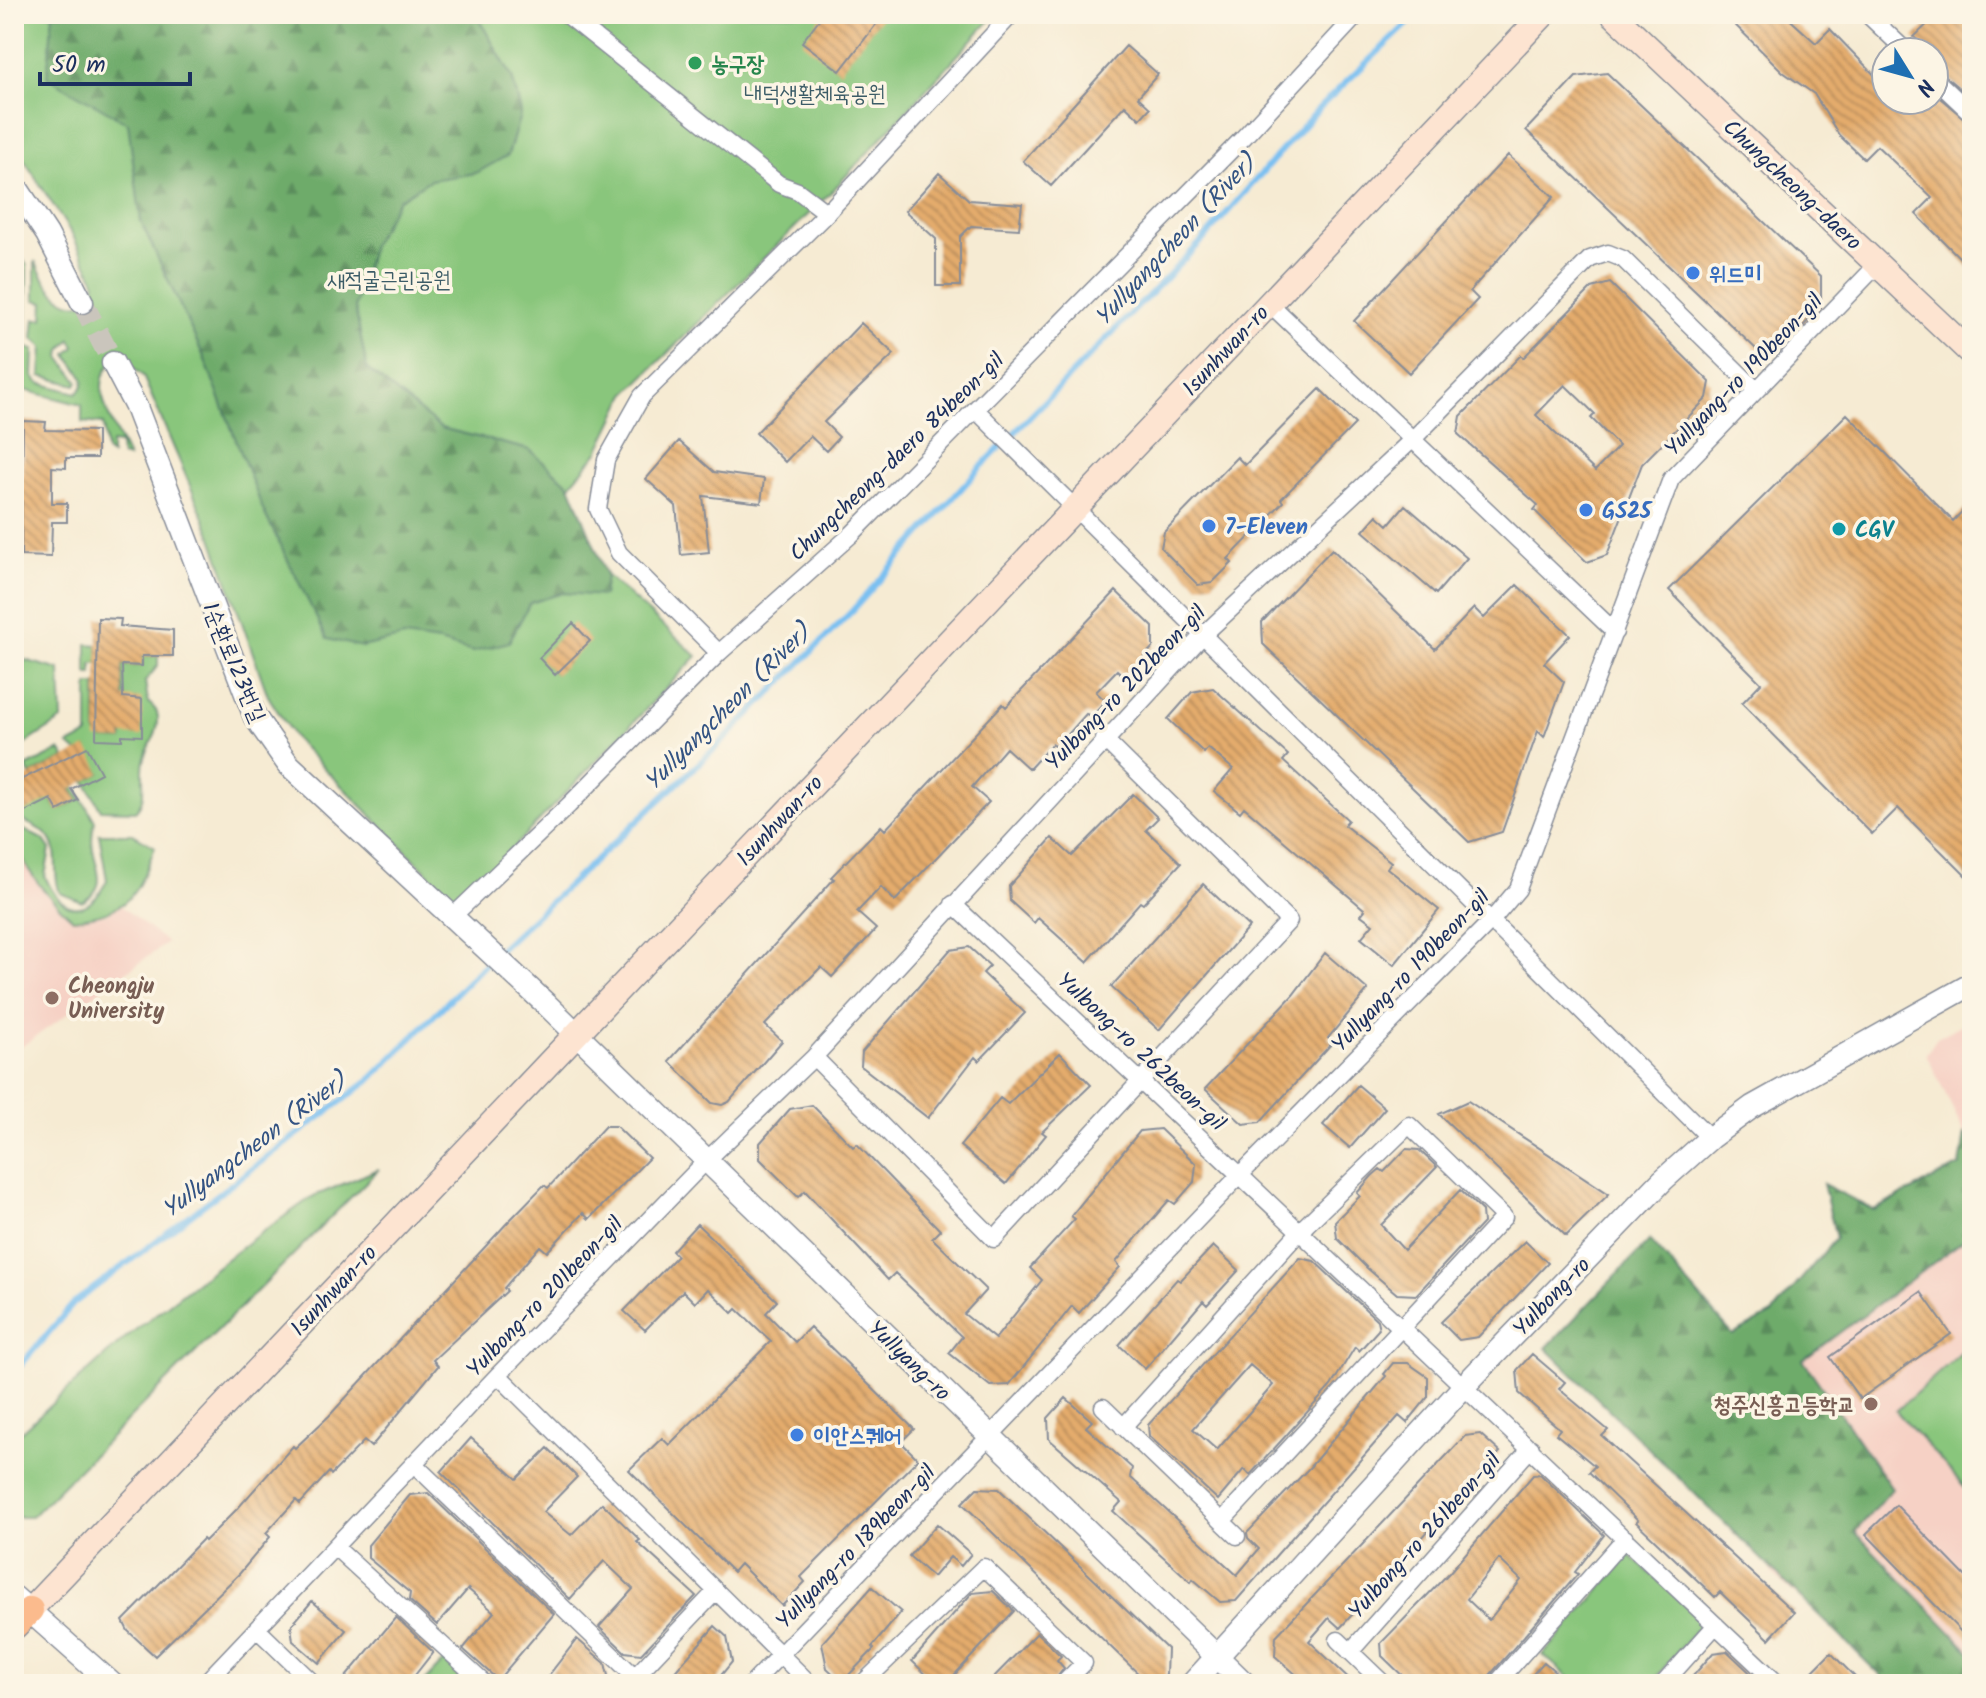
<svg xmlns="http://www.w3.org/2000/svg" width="1986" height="1698" font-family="Kalam,'Poor Story',sans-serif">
  <defs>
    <pattern id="forest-firs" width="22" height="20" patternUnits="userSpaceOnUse" patternTransform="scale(2)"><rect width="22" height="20" fill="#6eab6b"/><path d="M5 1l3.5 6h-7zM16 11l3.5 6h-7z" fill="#5a8c5b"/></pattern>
    <pattern id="building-back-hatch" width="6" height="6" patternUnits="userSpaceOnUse" patternTransform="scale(2)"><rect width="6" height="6" fill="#e4ac6c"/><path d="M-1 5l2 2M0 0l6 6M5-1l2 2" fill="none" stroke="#b88c5c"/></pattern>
  </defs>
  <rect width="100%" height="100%" fill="#fcf5e5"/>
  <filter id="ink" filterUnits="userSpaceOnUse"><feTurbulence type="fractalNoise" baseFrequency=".0125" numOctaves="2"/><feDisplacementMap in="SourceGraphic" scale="16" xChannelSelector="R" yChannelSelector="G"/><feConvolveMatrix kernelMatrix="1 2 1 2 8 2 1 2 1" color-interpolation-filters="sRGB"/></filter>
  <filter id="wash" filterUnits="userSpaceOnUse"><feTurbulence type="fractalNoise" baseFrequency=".006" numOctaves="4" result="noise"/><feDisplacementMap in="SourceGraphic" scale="32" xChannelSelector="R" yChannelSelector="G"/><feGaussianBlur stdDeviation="1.8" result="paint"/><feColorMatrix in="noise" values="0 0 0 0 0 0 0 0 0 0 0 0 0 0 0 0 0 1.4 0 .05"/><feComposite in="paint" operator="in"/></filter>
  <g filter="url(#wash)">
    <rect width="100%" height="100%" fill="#f6ebd3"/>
    <path fill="#f6d1c5" d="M14,838L46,895L72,919L107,914L121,906L167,943L14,1052Z
      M1972,1019V1684H1899L1773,1575L1761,1555L1733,1335L1772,1314L1836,1238L1823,1184L1874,1210L1960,1164L1965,1134L1926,1054L1937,1038Z"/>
    <path fill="#89c67b" stroke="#527a6c" stroke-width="2" d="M14,14H996L834,189L626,394L598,452L570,485L606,575L697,656L459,904L296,740L268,696L210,532L143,376L127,362L116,360C83,383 117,430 128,458L121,456L120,444L111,443V455L106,451L103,424L82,422V405L24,390L20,384L21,346L34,350L33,376L39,383L77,393C94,379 73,368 67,354L75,347L71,339L61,350L60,357L78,381L76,385L41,376L43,347L33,338L35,319H43L44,302L35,300V261C45,284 63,313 91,301L96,283L73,236L14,144Z
      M20,255L27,266L26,338H20L19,321H14V314H20V288L14,287V280H21V267L14,266V259Z
      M87,644L98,645V664H92V674H87Z
      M142,656H158V666L145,681L148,702C153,707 158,710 158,718C159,735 147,746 144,761C140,779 149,798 135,811L101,810L85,781L100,773L69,745L88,735V685H96V733H102V739L122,740L129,699L123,697L122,665L142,666Z
      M14,657L60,670L62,720L17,749Z
      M60,750L65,758L30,775L26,767Z
      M75,787L95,821C82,860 119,881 82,902L60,893C51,874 62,851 48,836C38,826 25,823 14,816V799H51L58,810L78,800L71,789Z
      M14,825L44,840L50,849L45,876C61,915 88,919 107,880L99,834H133L155,847C136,897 129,912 73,919C47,897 14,861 14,825Z
      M379,1169L31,1517H14V1438L125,1338L251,1240L312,1197Z
      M1972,1343V1495L1896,1411Z
      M1630,1555L1703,1621L1651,1684H1577L1543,1655Z
      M444,1661L468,1684H422Z"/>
    <path fill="url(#forest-firs)" stroke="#446d64" stroke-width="2" d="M53,14H476L512,77L521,112L508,155L476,173L430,180L398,200L372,245L355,307L367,369L441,428L530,450L570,485L606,575L603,596L563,593L530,603L509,642L473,652L439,642L404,637L362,647L327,639L264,512L203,355L141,222L128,123L47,77Z
      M1965,1134L1972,1142V1234L1803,1360L1892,1489L1855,1532L1972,1654V1684H1889L1546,1348L1650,1240L1733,1335L1772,1314L1836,1238L1823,1184L1874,1210L1960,1165Z"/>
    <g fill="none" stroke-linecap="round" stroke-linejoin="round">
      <path stroke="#7ac0f1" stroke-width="6" d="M497,952L724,740L852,611L978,470L1202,241L1320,107L1418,14
        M14,1373L74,1303L372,1078L489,960"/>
    </g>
    <g id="blocks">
      <path fill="url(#building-back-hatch)" fill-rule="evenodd" d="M823,14H884L840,71L802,42Z
        M1724,14H1784L1816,43L1830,29L1886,87V100H1934V93L1972,125V270L1916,214L1932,198L1877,146L1864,159L1839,135L1814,94L1783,72Z
        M1938,14H1972V99L1934,67V52H1928L1914,37Z
        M1126,46L1158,74L1138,97L1150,108L1140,119L1125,105L1051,186L1023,161Z
        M1607,73L1821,276V307L1780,350L1756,349L1526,130L1576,77Z
        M1508,155L1554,197L1470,291L1478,299L1409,373L1354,321Z
        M939,173L969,200L1022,204L1019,229L971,226L960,237V286H936V239L905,211Z
        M1610,283L1710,382L1707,398L1642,464L1607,555L1587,562L1534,510L1538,505L1458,434L1461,416L1521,355L1523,358L1592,288ZM1565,385L1595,414L1591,418L1619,446L1595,471L1536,415Z
        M861,323L894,354L824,422L839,437L826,451L810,436L785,462L756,433Z
        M1320,389L1355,424L1281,499L1283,502L1228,559L1232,563L1212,583L1198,585L1161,548L1164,532L1237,457L1245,465Z
        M1847,414L1953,521L1972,501V882L1898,808L1872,834L1742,703L1761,683L1669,590Z
        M23,421L46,422L45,430L97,431V458H66V468L52,467V503H67V522H52L51,557L21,556Z
        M679,441L714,472L764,479L761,503L703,496L709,552L681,555L676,506L646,479Z
        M1405,505L1467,558L1436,594L1363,531L1377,515L1388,525Z
        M1332,549L1435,649L1474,608L1484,618L1517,585L1570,635L1544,663L1564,682L1544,737L1538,731L1502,832L1469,842L1263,644L1262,622Z
        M1116,591L1153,627V647L1125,677L1117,670L1096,692L1106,701L1092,716L1086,714L1056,748L1052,744L1029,769L1006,748L972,787L989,802L895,901L881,887L857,912L876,929L832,977L821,967L765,1025L782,1041L729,1102L722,1105L712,1103L669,1061L834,879L831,877L881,826L885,830L1003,704L1006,707Z
        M98,618L121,619L120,626L173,630V656H142V666L122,665L123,697L142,699V736L122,735V740L96,739Z
        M573,623L590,641L555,675L539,658Z
        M1213,688L1288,755L1283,761L1348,820L1344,825L1391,862L1387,868L1439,910L1394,965L1361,938L1373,924L1361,915L1365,910L1244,807L1240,812L1214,791L1233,769L1208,748L1204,753L1168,719L1192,692Z
        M87,747L101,773L71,789L78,800L58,811L51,799L21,814L14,799V783Z
        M1133,794L1158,818L1146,830L1181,863L1143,904L1140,902L1087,962L1038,918L1034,923L1010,901L1009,886L1052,838L1072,856Z
        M1203,884L1249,927L1159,1030L1111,987Z
        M969,947L990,966L983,973L1025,1013L979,1061L975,1057L928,1118L861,1066L862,1052L950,950Z
        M1325,953L1368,990L1328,1038L1333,1042L1260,1122L1243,1124L1205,1089L1293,995Z
        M1060,1053L1091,1085L1042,1132L1046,1135L1006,1184L960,1146L1000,1098L1008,1104Z
        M1358,1085L1385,1108L1350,1148L1323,1125Z
        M1468,1101L1609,1194L1566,1236L1439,1114Z
        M812,1105L853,1147L857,1144L940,1230L932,1238L986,1290L964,1314L995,1339L1042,1280L1030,1268L1075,1219L1071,1216L1140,1131L1160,1129L1196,1164L1194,1182L1175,1204L1169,1200L1116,1262L1120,1267L1079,1313L1072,1306L1009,1385L990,1386L949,1353L962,1337L895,1273L888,1280L805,1191L798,1197L760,1159V1143L790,1109Z
        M605,1126H616L649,1158L589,1219L583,1213L547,1252L540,1246L504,1288L507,1291L433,1360L438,1366L371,1447L364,1441L331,1475L329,1472L300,1504L296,1500L266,1533L270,1537L240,1573L155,1656L128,1631L123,1621L203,1539L205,1541L238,1508L293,1446L295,1448L329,1416L508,1222L544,1185L548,1188Z
        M1406,1149L1419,1150L1437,1167L1381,1225L1404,1250L1460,1190L1482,1211L1483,1223L1416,1295L1397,1294L1367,1268L1337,1238L1335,1221L1360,1196L1357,1193L1372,1176L1380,1169L1384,1172Z
        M697,1224L777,1301L766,1313L795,1342L810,1327L914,1429L901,1442L918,1459L801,1577L805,1582L782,1606L740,1564L733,1572L629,1470L662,1438L669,1445L771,1341L737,1309L733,1313L708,1289L695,1303L683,1291L645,1330L624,1311L677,1256L672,1251Z
        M1525,1241L1548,1263L1478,1337L1459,1340L1441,1322Z
        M1213,1246L1239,1270L1207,1305L1203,1301L1145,1369L1119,1345L1177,1279L1180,1281Z
        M1300,1258L1314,1261L1377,1320L1379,1329L1359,1351L1355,1347L1331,1386L1250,1475L1244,1469L1218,1500L1149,1436L1148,1425ZM1250,1365L1273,1385L1217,1450L1193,1429Z
        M1921,1292L1951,1334L1860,1399L1830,1357Z
        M1532,1354L1565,1382L1559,1389L1608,1430L1602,1436L1794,1612L1769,1639L1720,1592L1715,1597L1636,1522L1638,1520L1589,1472L1595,1466L1556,1434L1560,1429L1519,1393L1517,1370Z
        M1393,1363H1408L1428,1377V1397L1407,1423L1399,1416L1236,1601L1220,1602L1193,1579L1191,1582L1113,1511L1121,1502L1049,1439L1048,1418L1066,1398L1092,1421L1086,1427L1132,1468L1130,1477L1237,1575L1259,1549L1248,1538L1247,1533L1310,1467L1386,1376L1384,1374Z
        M1480,1434L1500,1452L1340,1628L1329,1618L1309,1641L1355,1684H1292L1299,1677L1275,1656L1276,1636L1465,1436Z
        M471,1438L517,1479L548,1448L577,1477L543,1512L571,1535L602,1503L640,1540L637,1542L696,1596L641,1654L625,1652L599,1627L633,1589L604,1561L570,1599L441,1472Z
        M1540,1474L1604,1535L1575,1572L1578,1574L1484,1682L1478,1678L1473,1684H1411L1382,1656L1381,1643L1449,1573L1533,1475ZM1499,1559L1521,1580L1489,1620L1467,1599Z
        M977,1488L999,1489L1167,1649L1166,1675L1158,1684H1149L962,1503Z
        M428,1493L554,1614L498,1680L463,1649L494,1612L468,1589L437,1625L409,1600L410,1593L368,1558V1545L410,1495Z
        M1896,1505L1972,1583V1643L1866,1534Z
        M937,1524L971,1554L961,1566L950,1557L933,1577L909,1556Z
        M872,1587L901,1612L872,1647L874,1649L842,1682L827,1668L822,1643Z
        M993,1591L1014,1611L946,1684H936L912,1661L972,1593Z
        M312,1601L346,1630L319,1663L293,1641L291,1626Z
        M396,1617L433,1652L408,1684H340Z
        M715,1626L727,1637L732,1662L714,1684H664Z
        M1037,1633L1061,1656L1057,1660L1064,1668L1052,1684H987Z
        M577,1639L605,1663L610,1684H542Z
        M1727,1651L1762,1684H1686L1713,1653Z
        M1831,1653L1862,1684H1800Z
        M1544,1662L1570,1684H1524Z"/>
    </g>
  </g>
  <g filter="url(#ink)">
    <use href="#blocks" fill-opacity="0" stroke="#888d98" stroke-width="2"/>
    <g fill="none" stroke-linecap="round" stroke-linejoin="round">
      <path stroke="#cac5bc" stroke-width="22" stroke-dasharray="22 11" stroke-linecap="butt" d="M82,302L113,363"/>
      <defs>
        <path id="minor" d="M566,14L779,184L798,191L827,213L1012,14
          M1867,14L1907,52
          M1934,78L1972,114
          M1269,303L1615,632
          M976,410L1710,1138
          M719,653L619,553L598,509L606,460L642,396L827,213
          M953,904L1778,1684
          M452,917L569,805L719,653L852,534L1243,138L1358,14
          M814,1057L994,1239L1289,921L1104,739
          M498,1375L810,1684
          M1103,1407L1237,1536
          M1123,1427L1301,1230L1409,1125L1504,1217L1222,1521
          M414,1464L635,1677
          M335,1547L485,1684
          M257,1629L314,1684
          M1338,1640L1384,1684
          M1350,1652L1531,1448
          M629,1683L716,1591
          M204,1684L498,1375L707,1160L814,1057L1202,636L1413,439L1590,259L1608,253L1623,259L1756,390
          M752,1684L1241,1174L1491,921L1518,889L1671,479L1878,264
          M862,1684L984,1567L1084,1663L1063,1684
          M1496,1684L1625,1538
          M1663,1684L1716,1625"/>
        <path id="tertiary" d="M14,184L47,234L82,302
          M113,363L136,407L255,717L288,764L546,1004L1245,1684
          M14,1597L112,1684
          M1192,1684L1465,1385L1663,1180L1710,1138L1752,1107L1972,984"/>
        <path id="secondary" d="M1613,14L1972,354
          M30,1610L1544,14"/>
        <path id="primary" d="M14,1626L30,1610"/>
      </defs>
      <use href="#minor" stroke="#888d98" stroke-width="19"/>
      <use href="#tertiary" stroke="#888d98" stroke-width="25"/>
      <use href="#secondary" stroke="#888d98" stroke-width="27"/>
      <use href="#primary" stroke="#888d98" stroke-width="29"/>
      <use href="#minor" stroke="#fff" stroke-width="16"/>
      <use href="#tertiary" stroke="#fff" stroke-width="22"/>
      <use href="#secondary" stroke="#fde4d1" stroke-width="24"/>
      <use href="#primary" stroke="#fbbb8d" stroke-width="26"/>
    </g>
  </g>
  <circle fill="#2e9e5b" stroke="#fcf5e5" stroke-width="3" cx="695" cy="63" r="8"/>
  <g fill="#3f7fe0" stroke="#fcf5e5" stroke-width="3">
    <circle cx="1693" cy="273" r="8"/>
    <circle cx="1586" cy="510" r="8"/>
    <circle cx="1209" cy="526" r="8"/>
    <circle cx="797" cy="1435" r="8"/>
  </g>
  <circle fill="#0f9aa8" stroke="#fcf5e5" stroke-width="3" cx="1839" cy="529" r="8"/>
  <g fill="#8d6e63" stroke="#fcf5e5" stroke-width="3">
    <circle cx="52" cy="998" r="8"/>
    <circle cx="1871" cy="1404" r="8"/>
  </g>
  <g text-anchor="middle" stroke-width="7" stroke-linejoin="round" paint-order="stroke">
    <g font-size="22" font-weight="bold" fill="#27864d" stroke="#fcf5e5" text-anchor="start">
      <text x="711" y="71">농구장</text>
    </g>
    <g font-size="22" fill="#3c5c67" stroke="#fcf5e5">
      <text x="815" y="101">내덕생활체육공원</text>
      <text x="389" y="287">새적굴근린공원</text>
    </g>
    <g font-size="22" fill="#1b2f5e" stroke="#fcf5e5">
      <text transform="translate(1793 184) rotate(43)" y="8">Chungcheong-daero</text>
      <text transform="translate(1225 350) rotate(-47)" y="8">1sunhwan-ro</text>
      <text transform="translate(1743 374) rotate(-46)" y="8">Yullyang-ro 190beon-gil</text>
      <text transform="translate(896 456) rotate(-44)" y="8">Chungcheong-daero 84beon-gil</text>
      <text transform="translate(235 662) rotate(67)" y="8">1순환로123번길</text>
      <text transform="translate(1125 687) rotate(-46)" y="8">Yulbong-ro 202beon-gil</text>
      <text transform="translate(779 820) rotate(-47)" y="8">1sunhwan-ro</text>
      <text transform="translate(1410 970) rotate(-46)" y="8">Yullyang-ro 190beon-gil</text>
      <text transform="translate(1142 1051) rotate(43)" y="8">Yulbong-ro 262beon-gil</text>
      <text transform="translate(333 1290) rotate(-47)" y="8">1sunhwan-ro</text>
      <text transform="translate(544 1296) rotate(-46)" y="8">Yulbong-ro 201beon-gil</text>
      <text transform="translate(1551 1296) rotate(-46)" y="8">Yulbong-ro</text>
      <text transform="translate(910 1360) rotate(44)" y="8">Yullyang-ro</text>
      <text transform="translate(1424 1535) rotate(-48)" y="8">Yulbong-ro 261beon-gil</text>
      <text transform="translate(855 1546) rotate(-46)" y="8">Yullyang-ro 189beon-gil</text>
    </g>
    <g font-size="22" font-weight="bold" fill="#366cbe" stroke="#fcf5e5" text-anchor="start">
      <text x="1709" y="281">위드미</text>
      <text x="1602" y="518">GS25</text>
      <text x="1225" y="534">7-Eleven</text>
      <text x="813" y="1443">이안스퀘어</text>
    </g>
    <g font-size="22" font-weight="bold" fill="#0d838f" stroke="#fcf5e5" text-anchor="start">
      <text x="1855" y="537">CGV</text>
    </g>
    <g font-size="22" font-weight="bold" fill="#785e54" stroke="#fcf5e5" text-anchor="start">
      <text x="68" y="993">Cheongju<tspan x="68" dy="25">University</tspan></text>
      <text x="1855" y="1412" text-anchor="end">청주신흥고등학교</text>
    </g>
    <g font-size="24" font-style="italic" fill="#335383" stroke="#fcf5e5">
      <text transform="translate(1175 240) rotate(-47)" y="8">Yullyangcheon (River)</text>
      <text transform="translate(727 707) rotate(-45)" y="8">Yullyangcheon (River)</text>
      <text transform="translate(254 1145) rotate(-37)" y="8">Yullyangcheon (River)</text>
    </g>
  </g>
  <rect width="1986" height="1698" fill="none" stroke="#fcf5e5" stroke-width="48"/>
  <g transform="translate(1910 76) rotate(127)"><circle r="38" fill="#fcf5e5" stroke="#a2a6af" stroke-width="2"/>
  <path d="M0-6L14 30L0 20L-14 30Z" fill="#1f6fb2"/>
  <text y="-12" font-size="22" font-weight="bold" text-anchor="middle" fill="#1b2f5e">N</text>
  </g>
  <path d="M40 72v12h150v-12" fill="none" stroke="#1b2f5e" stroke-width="4"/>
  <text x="52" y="72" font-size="24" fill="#1b2f5e" stroke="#fcf5e5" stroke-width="6" paint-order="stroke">50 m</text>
</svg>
